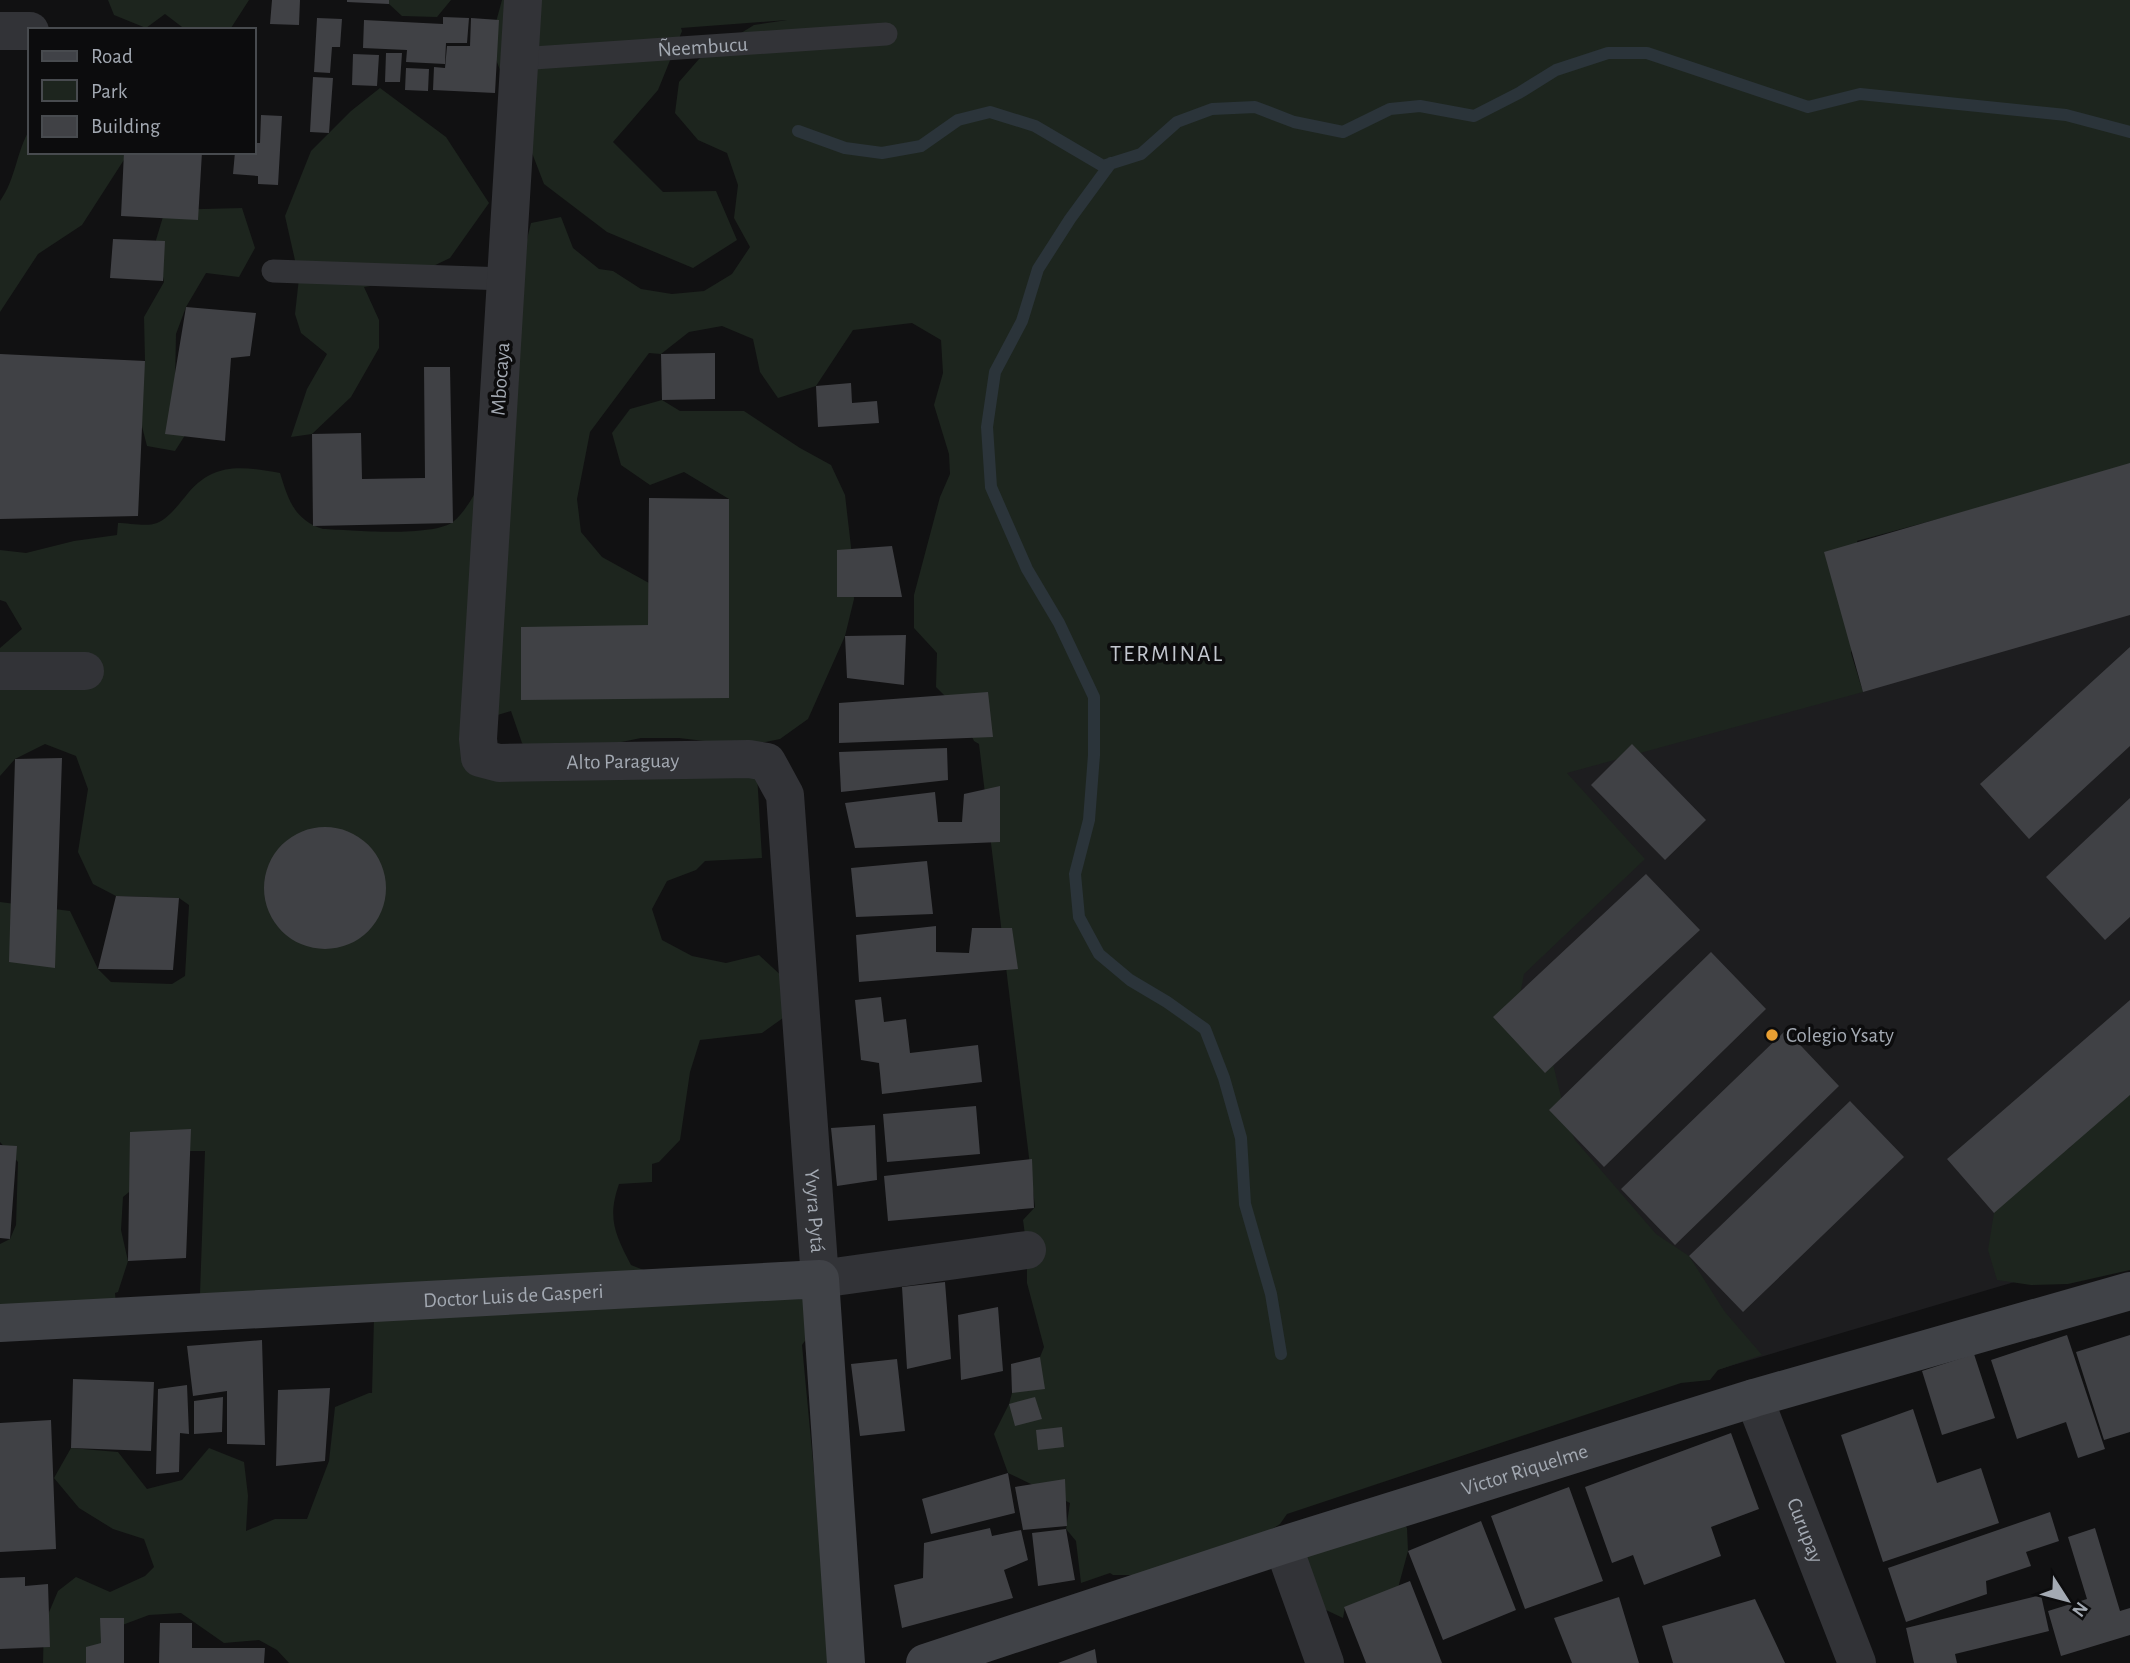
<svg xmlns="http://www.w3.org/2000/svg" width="2130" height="1663" font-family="'Alegreya Sans',sans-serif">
  <rect width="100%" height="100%" fill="#111112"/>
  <path fill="#1d1d1f" d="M2130,613V1248L1499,1434L1369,823Z"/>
  <path fill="#1d251e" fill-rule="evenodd" d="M108,0H249L231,28L186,30L165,14L146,28L114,15Z
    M388,0H451L437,17L402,16L389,4Z
    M502,0H2130V467L1857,541L1868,585L1851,653L1863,692L1567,773L1645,859L1524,974L1520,995L1551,1056L1567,1121L1575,1140L1656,1234L1689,1256L1725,1312L1762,1355L1718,1370L1710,1380L1681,1383L1287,1514L1280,1524L1251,1543L1149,1575H1113L1110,1573L1081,1583L1076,1541L1066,1529L1070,1503L1008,1473L994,1434L1009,1404L1012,1393L1040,1357L1044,1347L1027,1283V1250L1023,1220L1035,1207L979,744L974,741L959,710L936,687L937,653L914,628V595L940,497L950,474L949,454L934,405L943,373L941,340L912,323L853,330L816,386L778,398L760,372L753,339L722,326L689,332L661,354L649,353L590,432L577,499L581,532L602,557L658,588L714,563L729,499L684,472L650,485L621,465L612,433L630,409L662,400L680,411H744L800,448L831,465L845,495L853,564L854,599L845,636L808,719L780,739L747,746L679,738H641L607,745L757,774L762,858L705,861L696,870L667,881L652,909L662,940L692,956L726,963L759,955L787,981L790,1013L762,1033L700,1040L690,1072L680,1140L659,1162L652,1164V1182L619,1184C607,1218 615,1234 631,1265L661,1277L797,1291L821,1318L802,1345L832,1663H289L277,1650L259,1640L224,1643L181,1613L149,1615L117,1627L102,1663H43L44,1624L58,1591L76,1577L110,1592L145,1576L154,1567L144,1539L113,1529L79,1508L54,1478L71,1448L118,1452L147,1489L182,1480L209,1448L244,1462L248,1496L246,1531L275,1519H307L329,1461L335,1407L369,1393H372L374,1318L200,1294L205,1151H179L123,1197L121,1230L128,1261L118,1292L115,1293L116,1304L0,1320V1244L10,1239L16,1225L18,1162L0,1142V902L70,911L98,969L111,982L172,984L185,976L189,905L179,898L116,896L93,884L78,852L88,789L76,756L45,744L15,759L0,776V648L22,629L6,602L0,600V550L26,553L74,541L117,535L118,523C129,523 147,527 157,523C169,518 177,506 185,497C212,462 240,466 280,473C288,499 294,520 323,529C350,530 434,538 454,521C467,510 476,491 485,476L522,260L531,223L561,217L573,248L599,269L613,271L641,289L672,294L704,291L732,274L750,247L734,218L738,185L727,153L698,140L675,113L679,82L699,59L754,25L787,20L681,28L682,31L658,90L613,142L663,192L716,191L737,240L693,268L607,232L544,184L490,44ZM511,711L522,743L542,764L475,733L478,721Z
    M380,88L446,137L489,203L450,258L402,281L364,287L379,320V348L351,397L312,434L291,437L307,389L327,354L301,333L295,314L299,278L285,216L311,151L351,111Z
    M30,129V152H129L82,225L38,254L0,312V201C16,179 16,152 30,129Z
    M242,208L255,248L239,277L206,273L186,307L176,334L175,384L189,429L175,451L147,446L137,407L145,361L144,317L164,282L156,240L165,210Z
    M2130,1081V1270L2068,1284L2031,1285L1997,1280L1988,1250L1994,1213L2038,1159L2069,1149L2109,1099Z
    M1389,1505L1407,1528L1408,1551L1398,1588L1345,1607L1343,1618L1307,1601L1295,1567L1332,1518Z"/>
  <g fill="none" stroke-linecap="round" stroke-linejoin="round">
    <path stroke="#2b343a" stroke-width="12" d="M798,131L845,148L882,153L921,146L958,120L990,112L1035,126L1103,166L1141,154L1177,122L1212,109L1255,107L1294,122L1343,132L1390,109L1420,106L1474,116L1519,93L1556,70L1608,53H1647L1808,107L1860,94L2066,115L2130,132
      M1111,163L1070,219L1038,269L1022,321L995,372L987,427L991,487L1027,569L1059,623L1094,697V755L1089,820L1075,874L1079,917L1099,954L1130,980L1167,1002L1205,1029L1224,1078L1241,1138L1245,1204L1271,1294L1281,1354"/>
  </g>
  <path fill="#404145" d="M272,0H300L299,25L270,24Z
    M347,0H389V4L347,2Z
    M443,17L469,18L467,43H446L445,64L406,62L407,50L363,48L364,20L443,24Z
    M317,18L342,19L340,47H332L330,73L314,72Z
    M471,18L499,20L495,93L433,90L434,67L445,68L447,46H470Z
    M386,53H402L400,82H385Z
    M353,54L379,55L377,86L352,85Z
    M406,68L429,69L428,91L405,90Z
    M313,77L333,78L329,133L310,132Z
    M261,115L282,116L278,185L258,184V176L233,174L235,152H254V143H260Z
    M124,152H202L198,220L121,216Z
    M113,239L165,241L163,281L110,278Z
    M186,307L256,313L250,356L231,358L225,441L165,434Z
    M715,353V399L662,400L661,354Z
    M0,354L145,361L138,516L0,519Z
    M424,367H450L453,523L313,526L312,434L361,433L362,479L425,478Z
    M851,383L852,403L877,401L879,423L818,427L816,386Z
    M2130,463V615L1863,692L1824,552Z
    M649,498L729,499V698L521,700V627L648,625Z
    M892,546L902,597H837V550Z
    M906,635L904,685L847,678L845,636Z
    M2130,647V746L2029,839L1980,784Z
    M988,692L993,737L839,743V703Z
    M1632,744L1706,820L1665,860L1591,785Z
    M947,748L948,780L841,792L839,752Z
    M62,758L55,968L9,962L15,759Z
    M1000,786V842L855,848L845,803L935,792L938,822H962L964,794Z
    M2130,798V917L2105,940L2046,877Z
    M264 888a61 61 0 1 1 122 0a61 61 0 1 1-122 0Z
    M927,861L933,914L856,917L851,868Z
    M1646,874L1700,930L1545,1073L1493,1017Z
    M116,896L179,898L173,970L98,969Z
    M936,926V952L969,953L972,928H1012L1018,969L859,982L856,935Z
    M1711,952L1766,1009L1604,1167L1549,1110Z
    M881,997L884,1022L906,1019L910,1053L978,1045L982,1082L882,1094L879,1063L861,1060L855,1000Z
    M2130,1000V1095L1994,1213L1947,1159Z
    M1786,1030L1839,1086L1675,1245L1621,1189Z
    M1850,1101L1904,1157L1743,1312L1689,1256Z
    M976,1106L980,1154L887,1162L883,1114Z
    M875,1125L877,1180L837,1186L831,1128Z
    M191,1129L186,1258L128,1261L130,1132Z
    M0,1145L17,1146L10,1239L0,1238Z
    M1032,1159L1034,1208L888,1221L884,1176Z
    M945,1282L951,1359L907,1369L902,1287Z
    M998,1307L1003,1371L961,1380L958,1315Z
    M2067,1335L2105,1449L2078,1458L2066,1422L2017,1439L1991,1360Z
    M2130,1335V1432L2104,1440L2076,1352Z
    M262,1340L265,1445L227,1444V1391L193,1396L187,1346Z
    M1974,1354L1995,1418L1942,1435L1922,1371Z
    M1040,1357L1045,1389L1012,1393L1011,1364Z
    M897,1359L905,1431L860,1436L851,1364Z
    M73,1379L154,1382L151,1451L71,1448Z
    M187,1385L189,1434L180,1433L179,1472L156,1474L158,1389Z
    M330,1388L325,1461L276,1466L278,1390Z
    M223,1397L222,1432L194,1434V1401Z
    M1035,1397L1042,1419L1015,1426L1009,1404Z
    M1913,1409L1937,1483L1981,1468L1999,1523L1883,1562L1841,1435Z
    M51,1420L56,1549L0,1552V1423Z
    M1062,1427L1064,1447L1038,1450L1036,1430Z
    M1731,1433L1759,1509L1711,1527L1721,1556L1644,1585L1633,1555L1612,1563L1585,1487Z
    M1008,1473L1015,1513L931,1534L922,1499Z
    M1065,1479L1067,1526L1023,1530L1015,1487Z
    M1569,1487L1603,1581L1525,1609L1491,1516Z
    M2050,1512L2059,1541L2026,1552L2031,1566L1986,1581L1987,1594L1906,1622L1888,1568Z
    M1481,1521L1516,1610L1443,1640L1408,1551Z
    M990,1528L992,1536L1021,1530L1028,1560L1004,1570L1013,1598L902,1628L894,1585L923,1578L924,1543Z
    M2095,1528L2120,1611L2130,1608V1635L2061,1656L2048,1611L2087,1599L2068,1537Z
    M1066,1529L1075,1580L1038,1586L1032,1533Z
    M25,1577V1586L48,1584L50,1647L0,1649V1578Z
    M1410,1581L1442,1663H1366L1344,1607Z
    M2041,1595L2049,1631L1955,1654L1957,1663H1914L1906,1628Z
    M1619,1597L1639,1663H1572L1554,1618Z
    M1755,1599L1785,1663H1673L1662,1626Z
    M100,1618H124V1663H86V1647L101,1643Z
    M160,1623H192V1648H265L264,1663H159Z
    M1095,1649L1097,1663H1058Z"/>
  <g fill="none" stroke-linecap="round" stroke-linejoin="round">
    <g stroke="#323337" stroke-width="23">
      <path id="s1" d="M519,59L886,34"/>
      <path d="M273,271L506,279"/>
    </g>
    <g stroke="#323337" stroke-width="38">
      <path id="s2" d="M523,0L478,739L480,758L499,763L749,759L767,762L785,795L820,1279L1027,1250"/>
      <path d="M0,31H30"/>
      <path d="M0,671H85"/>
      <path id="s3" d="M1754,1398L1857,1663"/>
      <path d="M1283,1545L1325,1663"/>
    </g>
    <g stroke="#404247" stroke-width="38">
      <path id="s4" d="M0,1323L820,1279L846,1663"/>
      <path id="s5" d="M925,1663L1283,1545L1754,1398L2130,1291"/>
    </g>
  </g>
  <circle fill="#e99f32" stroke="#0c0c0d" stroke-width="2.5" cx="1772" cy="1035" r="7"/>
  <g text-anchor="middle" stroke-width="7" stroke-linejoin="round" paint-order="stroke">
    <g font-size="21" fill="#a3a9b2" stroke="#0c0c0d">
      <text dy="7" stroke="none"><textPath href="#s1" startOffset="184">Ñeembucu</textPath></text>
      <text transform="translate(500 379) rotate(-86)" y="7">Mbocaya</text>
      <text dy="7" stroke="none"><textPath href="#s2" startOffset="903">Alto Paraguay</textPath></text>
      <text dy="7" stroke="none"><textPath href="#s2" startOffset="1502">Yvyra Pytá</textPath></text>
      <text dy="7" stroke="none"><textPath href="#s4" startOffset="514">Doctor Luis de Gasperi</textPath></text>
      <text dy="7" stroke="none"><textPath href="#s5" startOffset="630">Victor Riquelme</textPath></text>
      <text dy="7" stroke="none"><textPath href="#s3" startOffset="142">Curupay</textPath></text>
    </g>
    <g font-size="21" fill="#a3a9b2" stroke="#0c0c0d" text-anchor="start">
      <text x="1786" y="1042">Colegio Ysaty</text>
    </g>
    <g font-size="23" letter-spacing="2" fill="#c3c7cf" stroke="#0c0c0d">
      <text x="1167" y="661">TERMINAL</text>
    </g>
  </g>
  <rect x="28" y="28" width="228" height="126" fill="#0c0c0d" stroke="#484b4f" stroke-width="2"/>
  <rect x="42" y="51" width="35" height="10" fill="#404247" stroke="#484b4f" stroke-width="2"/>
  <text x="91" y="63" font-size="21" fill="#a3a9b2">Road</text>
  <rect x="42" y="80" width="35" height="21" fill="#1d251e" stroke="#484b4f" stroke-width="2"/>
  <text x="91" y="98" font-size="21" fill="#a3a9b2">Park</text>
  <rect x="42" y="116" width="35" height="21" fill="#404145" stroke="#484b4f" stroke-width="2"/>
  <text x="91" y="133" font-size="21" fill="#a3a9b2">Building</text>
  <g transform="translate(2067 1600) rotate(126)" stroke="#0c0c0d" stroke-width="5" paint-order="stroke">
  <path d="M0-5L12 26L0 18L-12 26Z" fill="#a3a9b2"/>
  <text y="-10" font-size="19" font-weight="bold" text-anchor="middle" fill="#a3a9b2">N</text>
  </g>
</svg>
